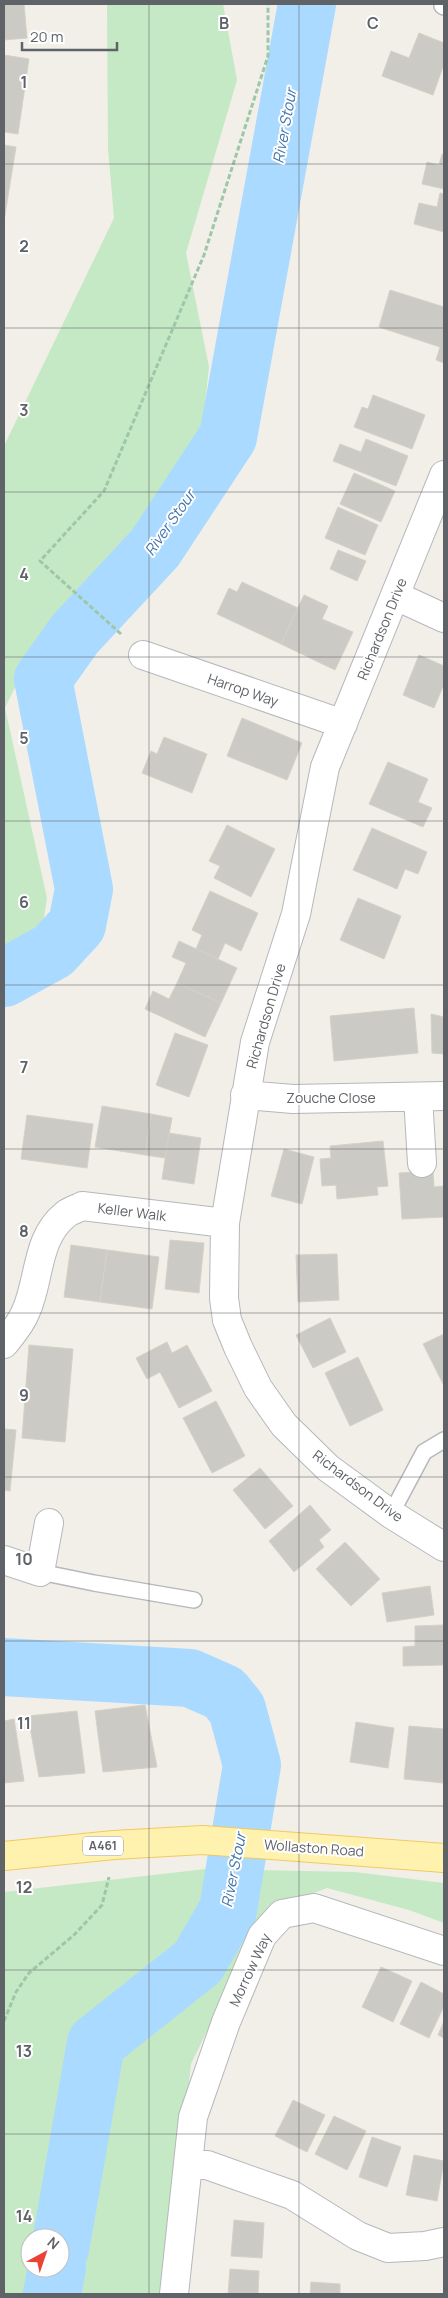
<svg xmlns="http://www.w3.org/2000/svg" width="448" height="2298" font-family="Manrope,sans-serif">
  <rect width="100%" height="100%" fill="#f1efe8"/>
  <path fill="#c5e8c5" fill-rule="evenodd" d="M107,4H223L237,80L186,253L209,367L201,438L143,540L41,633L5,708L47,898L40,943L4,961V446L114,218L108,148Z
    M206,1869L355,1872L444,1883V1923L409,1910L327,1888L271,1909L254,1934L191,2064L166,2294H4V1892ZM30,2238H60V2268H30Z"/>
  <g fill="none" stroke-linecap="round" stroke-linejoin="round">
    <path stroke="#aadaff" stroke-width="58" d="M4,978L53,951L77,925L84,889L43,679L75,634L155,548L228,437L307,4
      M4,1667L190,1678L224,1693L237,1709L252,1765L228,1910L198,1962L96,2043L60,2249
      M52,2294L57,2268"/>
  </g>
  <path fill="#cccac5" stroke="#d6d1c6" d="M4,4H24L27,38L4,40Z
    M419,33L444,43V64L433,95L382,76L391,51L409,58Z
    M4,55L29,59L18,134L4,132Z
    M4,145L16,147L4,221Z
    M442,154L444,155V189L422,184L427,162L439,165Z
    M440,193L444,194V232L414,224L419,203L437,207Z
    M390,290L444,307V363L436,360L440,347L379,327Z
    M373,395L425,415L412,449L354,427L362,407L368,409Z
    M366,439L408,456L396,486L333,461L340,444L361,452Z
    M354,473L395,491L381,522L340,504Z
    M338,507L378,525L365,555L325,538Z
    M338,550L366,561L357,581L330,569Z
    M242,582L298,608L281,644L217,614L229,588L237,592Z
    M304,595L328,606L322,619L353,632L335,670L281,644Z
    M419,655L444,666V684L434,708L403,695Z
    M242,718L302,743L287,780L227,756Z
    M164,737L207,754L192,793L142,773L151,751L157,754Z
    M388,762L428,779L418,802L432,808L423,827L369,804Z
    M227,825L275,849L251,897L214,878L220,866L209,861Z
    M372,828L427,852L418,874L405,869L397,889L353,870Z
    M210,891L258,913L241,951L225,943L218,959L196,949L202,935L192,930Z
    M358,898L401,916L384,959L340,940Z
    M179,941L237,968L221,1003L177,983L186,963L172,957Z
    M177,983L221,1003L205,1037L145,1009L153,991L169,999Z
    M414,1008L418,1053L334,1061L330,1016Z
    M431,1014L444,1017V1054L432,1053Z
    M175,1033L208,1045L189,1097L156,1085Z
    M102,1106L151,1114L145,1155L95,1147Z
    M151,1114L172,1118L165,1158L145,1155Z
    M27,1115L93,1124L87,1168L21,1159Z
    M169,1133L201,1138L194,1184L162,1179Z
    M383,1141L388,1186L377,1187L378,1195L337,1199L336,1185L322,1186L320,1159L331,1158L330,1146Z
    M284,1149L314,1157L302,1204L271,1196Z
    M433,1171L434,1187L444,1186V1217L402,1219L399,1173Z
    M170,1240L204,1243L199,1293L165,1289Z
    M71,1245L107,1250L100,1302L64,1297Z
    M107,1250L159,1257L152,1309L100,1302Z
    M337,1254L339,1300L298,1302L296,1255Z
    M330,1318L346,1352L313,1368L296,1335Z
    M444,1334V1384H443L423,1344Z
    M167,1342L172,1353L187,1345L212,1391L179,1408L160,1372L147,1379L136,1358Z
    M29,1345L73,1349L65,1442L22,1438Z
    M358,1357L383,1410L350,1426L325,1373Z
    M216,1401L245,1456L212,1473L183,1418Z
    M4,1429L16,1430L10,1491L4,1490Z
    M260,1468L293,1506L265,1529L233,1490Z
    M310,1505L331,1530L319,1540L324,1547L294,1572L269,1541Z
    M345,1542L380,1579L351,1606L316,1569Z
    M430,1586L434,1615L387,1622L382,1593Z
    M444,1625V1665L403,1666V1647L415,1646V1626Z
    M145,1705L157,1767L103,1772L95,1711Z
    M77,1711L85,1773L39,1777L28,1716Z
    M14,1719L24,1781L4,1783V1721Z
    M356,1722L394,1728L388,1768L350,1762Z
    M409,1726L444,1729L443,1783L404,1779Z
    M381,1967L412,1981L393,2022L362,2007Z
    M421,1982L444,1994V2006L429,2038L400,2024Z
    M444,2021V2038L438,2035Z
    M293,2100L325,2115L307,2152L275,2136Z
    M334,2116L366,2131L347,2170L315,2154Z
    M372,2137L401,2147L387,2187L359,2177Z
    M414,2155L444,2161L437,2201L406,2195Z
    M234,2220L264,2223L262,2258L231,2256Z
    M230,2269L259,2271L258,2294H228Z
    M311,2282L340,2284V2294H310Z"/>
  <g fill="none" stroke-linecap="round" stroke-linejoin="round">
    <defs>
      <path id="lane" d="M442,6L444,7
        M391,1514L424,1452L444,1440
        M40,1572L94,1583L194,1600"/>
      <path id="street" d="M444,475L325,767L296,914L255,1042L225,1223L224,1298L227,1320L238,1347L258,1388L284,1425L328,1468L391,1514L444,1547
        M396,596L444,618
        M143,655L343,724
        M245,1095L293,1099L444,1096
        M418,1097L422,1163
        M4,1344C12,1334 21,1324 26,1311C40,1280 36,1238 65,1215C69,1211 77,1209 82,1206L225,1223
        M4,1560L40,1572L49,1523
        M188,2165H207L292,2195L358,2236L388,2248L425,2246L444,2242
        M174,2294L193,2117L226,2022L262,1936L282,1914L314,1908L444,1951"/>
      <path id="primary" d="M4,1856L114,1845L203,1840L444,1858"/>
    </defs>
    <use href="#lane" stroke="#b5b8bc" stroke-width="18"/>
    <use href="#street" stroke="#b5b8bc" stroke-width="30"/>
    <use href="#primary" stroke="#f2c960" stroke-width="30"/>
    <path stroke="#9cc7a9" stroke-width="3" stroke-dasharray="5 2.5" stroke-linecap="butt" d="M121,634L40,561L104,491L204,255L268,56V4
      M4,2021L16,1992L29,1973L74,1935L102,1905L109,1877"/>
    <use href="#lane" stroke="#fff" stroke-width="15"/>
    <use href="#street" stroke="#fff" stroke-width="28"/>
    <use href="#primary" stroke="#fff2af" stroke-width="28"/>
  </g>
  <path fill="none" stroke="#5f6368" stroke-width="1" stroke-opacity="0.55" d="M149,4V2294M299,4V2294M4,164H444M4,328H444M4,492H444M4,657H444M4,821H444M4,985H444M4,1149H444M4,1313H444M4,1477H444M4,1641H444M4,1806H444M4,1970H444M4,2134H444"/>
  <g text-anchor="middle" stroke-width="4" stroke-linejoin="round" paint-order="stroke">
    <rect fill="#fff" stroke="#8f9295" stroke-width="1" x="83" y="1836.5" width="40" height="19" rx="4"/>
    <g font-size="12" font-weight="bold" fill="#5f6368">
      <text x="103" y="1850">A461</text>
    </g>
    <g font-size="14" fill="#5f6368" stroke="#fff">
      <text transform="translate(382 629) rotate(-68)" y="5">Richardson Drive</text>
      <text transform="translate(243 690) rotate(19)" y="5">Harrop Way</text>
      <text transform="translate(266 1016) rotate(-74)" y="5">Richardson Drive</text>
      <text x="331" y="1103">Zouche Close</text>
      <text transform="translate(132 1212) rotate(7)" y="5">Keller Walk</text>
      <text transform="translate(358 1486) rotate(37)" y="5">Richardson Drive</text>
      <text transform="translate(314 1848) rotate(4)" y="5">Wollaston Road</text>
      <text transform="translate(250 1970) rotate(-65)" y="5">Morrow Way</text>
    </g>
    <g font-size="15" font-style="italic" fill="#4174aa" stroke="#fff">
      <text transform="translate(285 126) rotate(-80)" y="5">River Stour</text>
      <text transform="translate(170 523) rotate(-55)" y="5">River Stour</text>
      <text transform="translate(234 1870) rotate(-79)" y="5">River Stour</text>
    </g>
  </g>
  <g font-size="16" text-anchor="middle" font-weight="bold" fill="#5f6368" stroke="#fff" stroke-width="4" stroke-linejoin="round" paint-order="stroke">
    <text x="224" y="29">B</text>
    <text x="373" y="29">C</text>
    <text x="24" y="88">1</text>
    <text x="24" y="252">2</text>
    <text x="24" y="416">3</text>
    <text x="24" y="580">4</text>
    <text x="24" y="744">5</text>
    <text x="24" y="908">6</text>
    <text x="24" y="1073">7</text>
    <text x="24" y="1237">8</text>
    <text x="24" y="1401">9</text>
    <text x="24" y="1565">10</text>
    <text x="24" y="1729">11</text>
    <text x="24" y="1893">12</text>
    <text x="24" y="2057">13</text>
    <text x="24" y="2222">14</text>
  </g>
  <rect width="448" height="2298" fill="none" stroke="#5f6368" stroke-width="10"/>
  <g transform="translate(45 2253) rotate(40)"><circle r="24" fill="#ffffff" stroke="#bfc1c3"/>
  <path d="M0-4L9 19L0 12L-9 19Z" fill="#ea4335"/>
  <text y="-8" font-size="14" font-weight="bold" text-anchor="middle" fill="#5f6368">N</text>
  </g>
  <path d="M22 42v8h95v-8" fill="none" stroke="#5f6368" stroke-width="2.5"/>
  <text x="30" y="42" font-size="15" fill="#5f6368" stroke="#ffffff" stroke-width="4" paint-order="stroke">20 m</text>
</svg>
